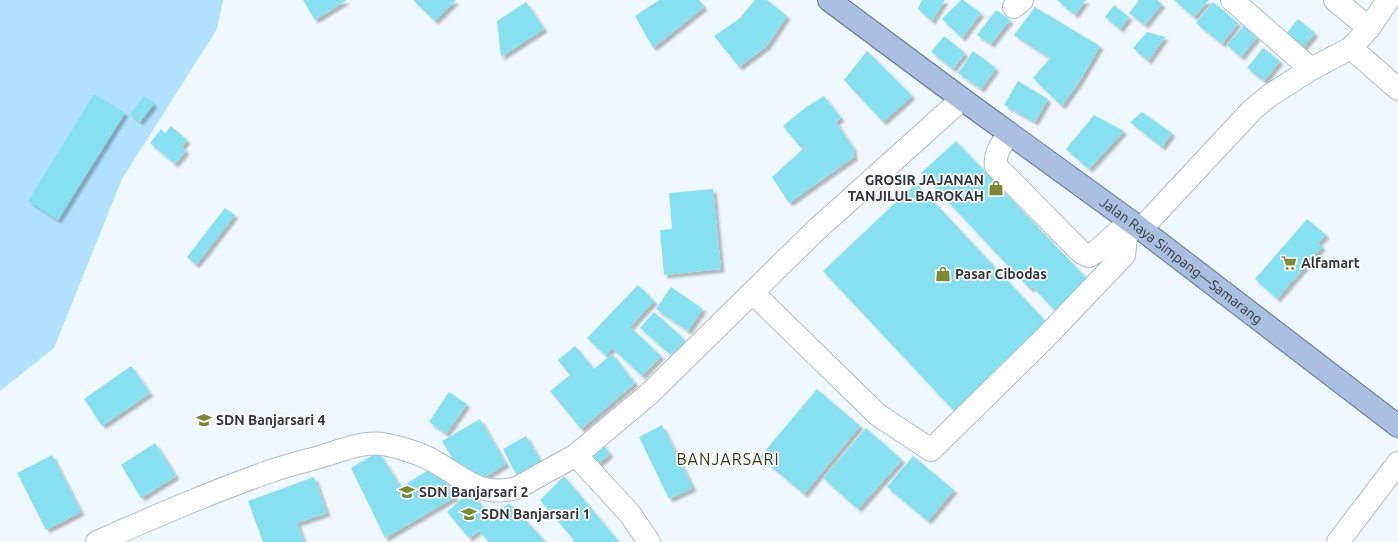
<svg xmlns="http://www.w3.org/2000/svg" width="1398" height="542" font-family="Ubuntu,sans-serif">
  <defs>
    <filter id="shadow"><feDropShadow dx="3.5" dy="3.5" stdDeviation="1" flood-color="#0004"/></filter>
  </defs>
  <rect width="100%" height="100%" fill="#eff8fe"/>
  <path fill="#b1e1fe" d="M0,0H223L217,29L122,179L54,348L0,391Z"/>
  <path fill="#87e0f0" filter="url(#shadow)" d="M303,0H347L315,20Z
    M413,0H456L435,21Z
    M659,0H699L704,7L653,48L635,16Z
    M755,0H767L787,16L767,46L739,67L714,36L739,19Z
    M922,0H945L932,21L918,9Z
    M961,0H963L981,13L962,38L942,19Z
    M1057,0H1086L1075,15Z
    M1139,0H1157L1162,4L1145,25L1129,13Z
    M1174,0H1209L1194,17Z
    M526,2L544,29L501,57L497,21Z
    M1213,2L1238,23L1222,44L1196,23Z
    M1114,5L1129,17L1120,29L1105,17Z
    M1035,7L1100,46L1081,79L1062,106L1033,78L1050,58L1014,35Z
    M996,10L1010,20L991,44L977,35Z
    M1298,19L1315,33L1303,48L1286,34Z
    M1244,26L1257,37L1241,57L1227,45Z
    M1147,32L1165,37L1148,61L1133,48Z
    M944,36L965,53L953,69L931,52Z
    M1263,48L1280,61L1264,81L1247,68Z
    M867,51L912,96L883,122L844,80Z
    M973,51L996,68L981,89L958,73Z
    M1018,81L1048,99L1035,122L1004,105Z
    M94,94L125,113L58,220L28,201Z
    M144,96L154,104L140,122L130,114Z
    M824,96L841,118L836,122L853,148L854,157L789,203L772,177L814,139L802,149L783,126L806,107Z
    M1142,112L1172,133L1162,147L1130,122Z
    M1094,115L1124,131L1089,169L1066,149Z
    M171,126L187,140L182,147L186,151L175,164L150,143L161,129L165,133Z
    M956,141L1090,282L1057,313L1033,287L1030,289L921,173Z
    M916,183L1048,324L955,412L823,271Z
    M713,189L721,269L664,275L660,230L672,229L669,193Z
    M225,208L235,215L196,265L187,257Z
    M1307,219L1326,235L1318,243L1322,247L1277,299L1255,279Z
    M638,285L654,301L630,327L661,356L642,376L612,348L606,356L587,338Z
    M671,287L703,309L688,331L656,309Z
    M654,312L685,340L671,355L640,328Z
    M575,346L594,369L612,354L635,383L581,429L550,391L570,375L558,360Z
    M131,366L150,393L102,426L84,399Z
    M817,389L860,426L804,494L760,457Z
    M449,392L467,404L446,434L429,422Z
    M480,419L506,464L482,479L454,461L442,441Z
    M662,425L693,488L669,499L639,437Z
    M866,428L902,460L858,509L823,478Z
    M526,436L542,464L518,478L503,449Z
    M600,441L610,454L593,468L583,455Z
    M155,443L176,476L141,498L121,465Z
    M378,452L401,487L435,466L455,497L385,538L351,468Z
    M52,455L81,512L46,530L17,473Z
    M913,456L954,490L928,521L887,487Z
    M564,476L619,542H572L574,540L540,500Z
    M314,477L327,513L297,523L304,542H263L248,501Z
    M470,491L491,517L509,503L546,542H489L479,531L469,538L447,512Z"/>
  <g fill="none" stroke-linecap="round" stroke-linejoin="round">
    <defs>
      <path id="minor" d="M1232,0L1311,69
        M1335,0L1369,28
        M1014,7L1022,0
        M1351,48L1398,89
        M1009,133C1002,144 994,153 996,166L1082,253L1089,256L1096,252L1130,221
        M1141,229L1253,109L1269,96L1311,69L1351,48L1369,28L1388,0
        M753,293L878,415L931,450L1045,338L1124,255L1126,237L1130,221
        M576,455L630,514L649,542
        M97,542C154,517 211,492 271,471C288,465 306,461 323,456C342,450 363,441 383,444C399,447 423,454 437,463C467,480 478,497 517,488L576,455L649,394L815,231L962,99
        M1338,542L1398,463"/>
      <g id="major">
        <path id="s1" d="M829,0L962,99L1141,229L1398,426"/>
      </g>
    </defs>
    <use href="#minor" stroke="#b1bcc2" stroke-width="24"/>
    <use href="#major" stroke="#5b7498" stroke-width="24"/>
    <use href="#minor" stroke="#fff" stroke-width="22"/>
    <use href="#major" stroke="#aac0e0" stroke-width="22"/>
  </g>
  <defs>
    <symbol id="shop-bare" viewBox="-9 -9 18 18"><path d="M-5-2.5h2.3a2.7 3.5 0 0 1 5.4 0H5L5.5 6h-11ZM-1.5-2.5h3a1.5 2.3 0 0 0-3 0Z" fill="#7e8733" stroke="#fff" stroke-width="2.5" paint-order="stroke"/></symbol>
    <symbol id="supermarket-bare" viewBox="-9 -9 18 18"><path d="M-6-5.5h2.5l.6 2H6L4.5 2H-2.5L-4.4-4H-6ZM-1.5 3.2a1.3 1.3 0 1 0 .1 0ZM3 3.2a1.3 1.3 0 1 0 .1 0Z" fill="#7e8733" stroke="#fff" stroke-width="2.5" paint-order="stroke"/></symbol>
    <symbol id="school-bare" viewBox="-9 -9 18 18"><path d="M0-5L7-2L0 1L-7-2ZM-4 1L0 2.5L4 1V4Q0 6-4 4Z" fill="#7e8733" stroke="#fff" stroke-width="2.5" paint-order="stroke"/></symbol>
  </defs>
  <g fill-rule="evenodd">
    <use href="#shop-bare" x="985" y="177" width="22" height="22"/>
    <use href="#supermarket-bare" x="1278" y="252" width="22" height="22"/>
    <use href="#shop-bare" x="932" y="263" width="22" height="22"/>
    <use href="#school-bare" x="193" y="409" width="22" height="22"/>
    <use href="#school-bare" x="396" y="481" width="22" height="22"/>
    <use href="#school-bare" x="458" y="503" width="22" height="22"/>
  </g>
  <g text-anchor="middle" stroke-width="3.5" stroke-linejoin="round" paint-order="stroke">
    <g font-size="14" font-weight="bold" fill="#313538" stroke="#fff" text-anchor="start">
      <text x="984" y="185" text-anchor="end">GROSIR JAJANAN<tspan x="984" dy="16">TANJILUL BAROKAH</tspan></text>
      <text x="1301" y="268">Alfamart</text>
      <text x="955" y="279">Pasar Cibodas</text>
      <text x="216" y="425">SDN Banjarsari 4</text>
      <text x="419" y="497">SDN Banjarsari 2</text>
      <text x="481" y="519">SDN Banjarsari 1</text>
    </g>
    <g font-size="14" fill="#313538" stroke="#fff">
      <text dy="5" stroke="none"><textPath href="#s1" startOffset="438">Jalan Raya Simpang—Samarang</textPath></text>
    </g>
    <g font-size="16" letter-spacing="1" fill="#363a12" stroke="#fff">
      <text x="728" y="465">BANJARSARI</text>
    </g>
  </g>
</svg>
